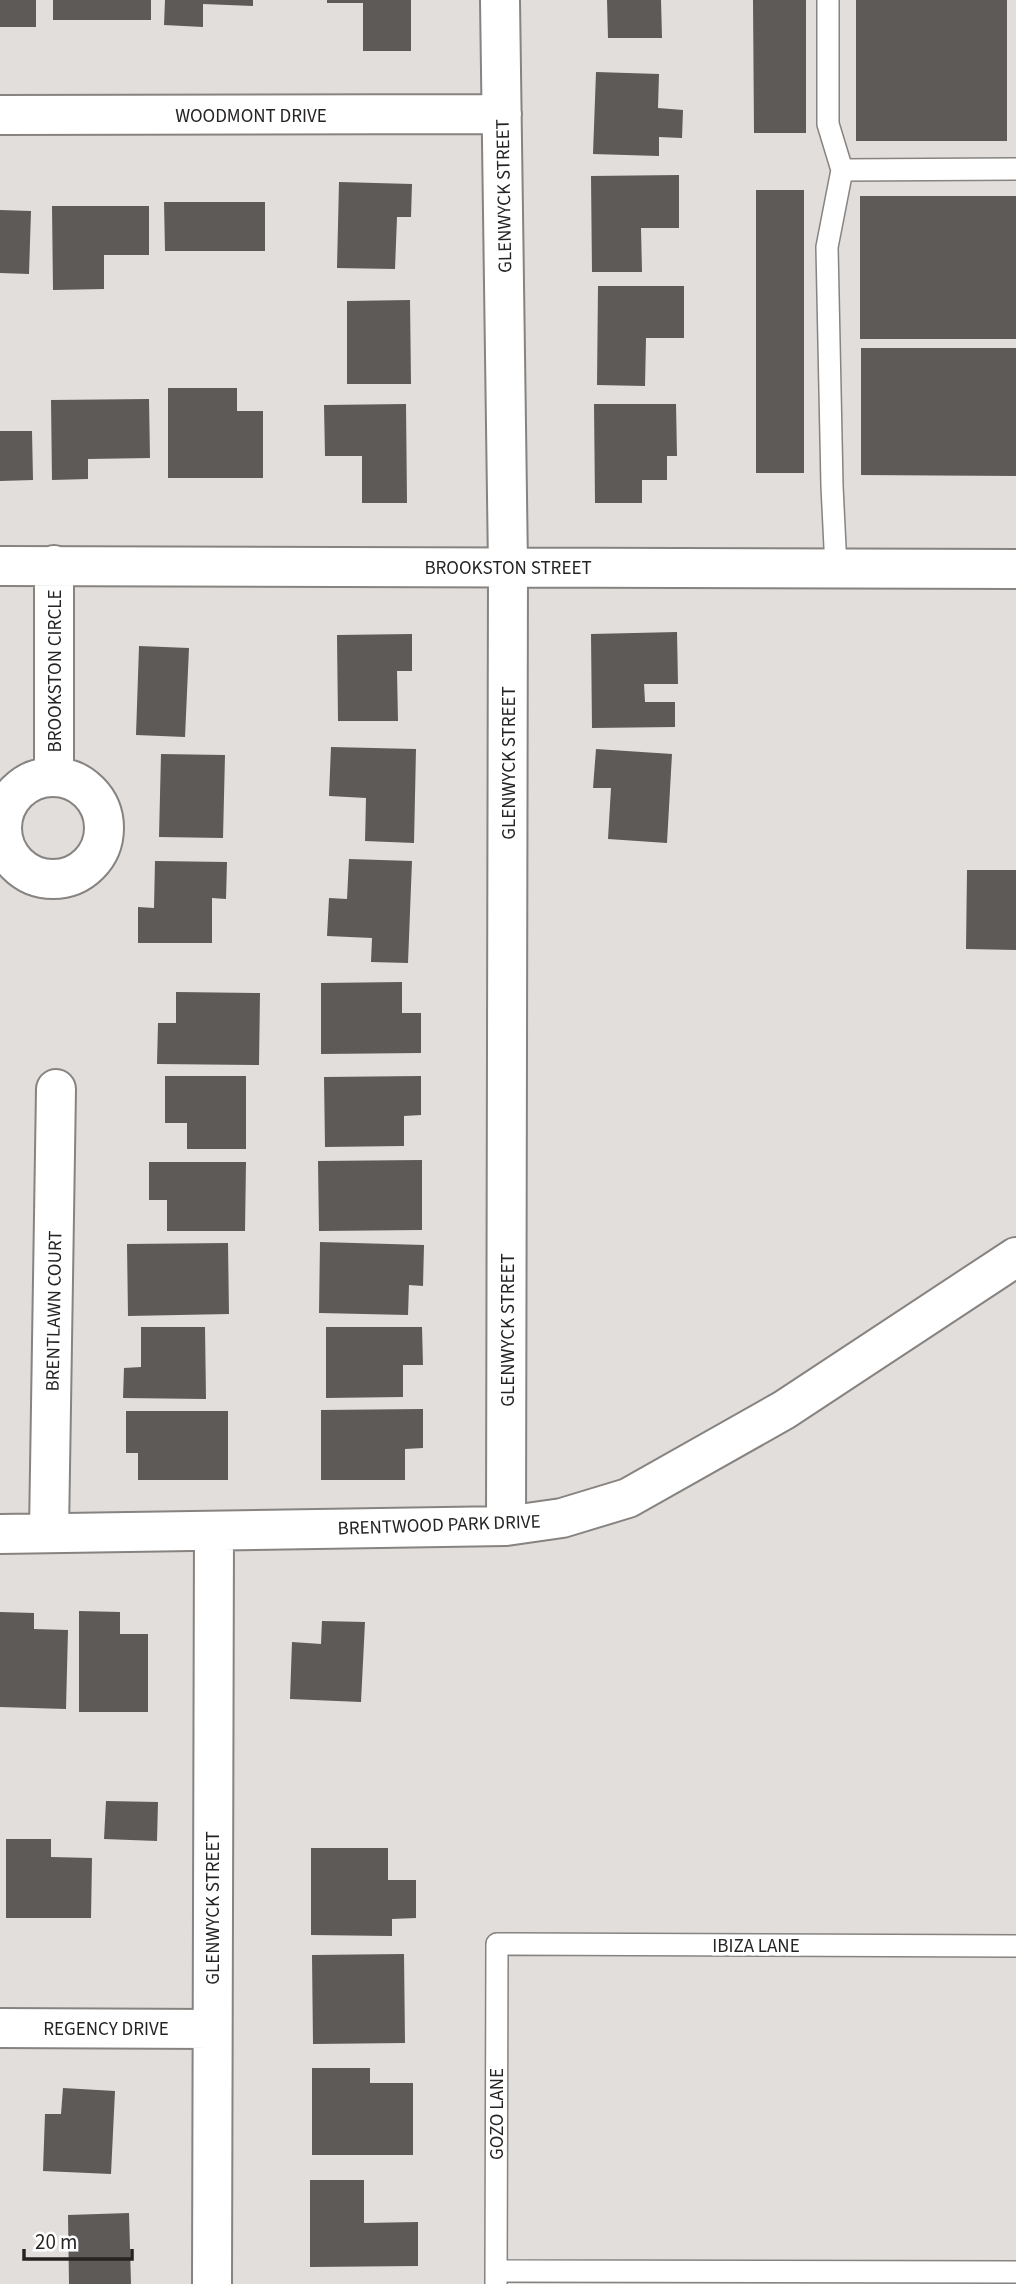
<svg xmlns="http://www.w3.org/2000/svg" width="1016" height="2284" font-family="'Source Sans 3',sans-serif">
  <rect width="100%" height="100%" fill="#e2dedb"/>
  <path fill="#5e5a58" d="M0,0H36V27H0Z
    M53,0H151V20H53Z
    M165,0H253V6L203,4V27L164,25Z
    M327,0H411V51H363V3H327Z
    M607,0H661L662,38H608Z
    M753,0H806V133H754Z
    M856,0H1007V141H856Z
    M596,72L659,74L658,108L683,110L682,138L659,137V156L593,154Z
    M679,175V228H641L642,272H592L591,176Z
    M339,182L412,184L411,217H397L395,269L337,268Z
    M756,190H804V473H756Z
    M860,196H1016V339H860Z
    M164,202H265V251H165Z
    M52,206H149V255H104V289L53,290Z
    M0,210L31,211L29,274L0,273Z
    M598,286H684V338H646L645,386L597,385Z
    M410,300L411,384H347V301Z
    M861,348H1016V476L861,475Z
    M168,388H237V411H263V478H168Z
    M149,399L150,458L88,459V479L52,480L51,400Z
    M406,404L407,503H362V456H325L324,405Z
    M594,404H676L677,456H667V480H642V503H595Z
    M0,431H32L33,480L0,481Z
    M677,632L678,684H644L645,702H675V727L592,728L591,634Z
    M412,634V671H397L398,721H338L337,635Z
    M139,646L189,648L185,737L136,735Z
    M331,747L416,749L414,843L365,841L366,798L329,796Z
    M596,749L672,754L667,843L608,839L611,788H593Z
    M161,754L225,755L223,838L159,837Z
    M349,859L412,861L408,963L371,962L372,938L327,936L329,898L347,899Z
    M155,861L227,862L226,899L212,898V943H138V907L154,908Z
    M967,870H1016V950L966,949Z
    M402,982V1013H421V1053L321,1054V983Z
    M176,992L260,993L259,1065L157,1064L158,1023H176Z
    M165,1076H246V1149H187V1123H165Z
    M421,1076V1115L404,1116V1146L325,1147L324,1077Z
    M422,1160V1230L319,1231L318,1161Z
    M149,1162H246L245,1231H167V1200H149Z
    M320,1242L424,1245L423,1286L409,1285L408,1315L319,1313Z
    M228,1243L229,1314L128,1316L127,1244Z
    M141,1327H205L206,1399L123,1398L124,1368L141,1367Z
    M326,1327H422L423,1365H403V1397L326,1398Z
    M423,1409V1448L405,1449V1480H321V1410Z
    M126,1411H228V1480H138V1453H126Z
    M79,1611L120,1612V1634H148V1712H79Z
    M0,1612L34,1613V1629L68,1630L66,1709L0,1707Z
    M322,1621L365,1622L361,1702L290,1699L292,1642L321,1644Z
    M106,1801L158,1802L157,1841L104,1839Z
    M6,1839H51V1857L92,1858L91,1918H6Z
    M311,1848H388V1880H416V1918L392,1919V1936L311,1935Z
    M404,1954L405,2043L313,2044L312,1955Z
    M312,2068H370V2083H413V2155H312Z
    M63,2088L115,2091L111,2174L43,2171L45,2114H61Z
    M310,2180H364V2223L418,2222V2266L310,2267Z
    M129,2213L131,2284H69L68,2215Z"/>
  <g fill="none" stroke-linecap="round" stroke-linejoin="round">
    <defs>
      <path id="lane" d="M828,0V124L842,170
        M836,568L832,486L827,247L842,170L1016,169
        M496,2271L1016,2272
        M496,2284L497,1944L1016,1946"/>
      <path id="street" d="M500,0L508,567L506,1526
        M0,115L502,114
        M54,565V777
        M0,566L1016,569
        M2 828a51 51 0 1 1 102 0a51 51 0 1 1-102 0Z
        M49,1533L56,1089
        M0,1534L506,1526L562,1518L628,1498L784,1410L1016,1257
        M0,2028L212,2029
        M212,2284L214,1531"/>
    </defs>
    <use href="#lane" stroke="#868380" stroke-width="24"/>
    <use href="#street" stroke="#868380" stroke-width="42"/>
    <use href="#lane" stroke="#fff" stroke-width="21"/>
    <use href="#street" stroke="#fff" stroke-width="38"/>
  </g>
  <g text-anchor="middle" stroke-width="7" stroke-linejoin="round" paint-order="stroke">
    <g font-size="19" fill="#262423" stroke="#fff">
      <text x="251" y="122">WOODMONT DRIVE</text>
      <text transform="translate(503 196) rotate(-91)" y="7">GLENWYCK STREET</text>
      <text x="508" y="574">BROOKSTON STREET</text>
      <text transform="translate(54 671) rotate(-90)" y="7">BROOKSTON CIRCLE</text>
      <text transform="translate(508 763) rotate(-90)" y="7">GLENWYCK STREET</text>
      <text transform="translate(53 1311) rotate(-89)" y="7">BRENTLAWN COURT</text>
      <text transform="translate(507 1330) rotate(-90)" y="7">GLENWYCK STREET</text>
      <text transform="translate(439 1524) rotate(-2)" y="7">BRENTWOOD PARK DRIVE</text>
      <text transform="translate(212 1908) rotate(-90)" y="7">GLENWYCK STREET</text>
      <text x="756" y="1952">IBIZA LANE</text>
      <text x="106" y="2035">REGENCY DRIVE</text>
      <text transform="translate(496 2114) rotate(-90)" y="7">GOZO LANE</text>
    </g>
  </g>
  <path d="M24 2249v10h108v-10" fill="none" stroke="#262423" stroke-width="3.5"/>
  <text x="35" y="2249" font-size="21" fill="#262423" stroke="#ffffff" stroke-width="5" paint-order="stroke">20 m</text>
</svg>
